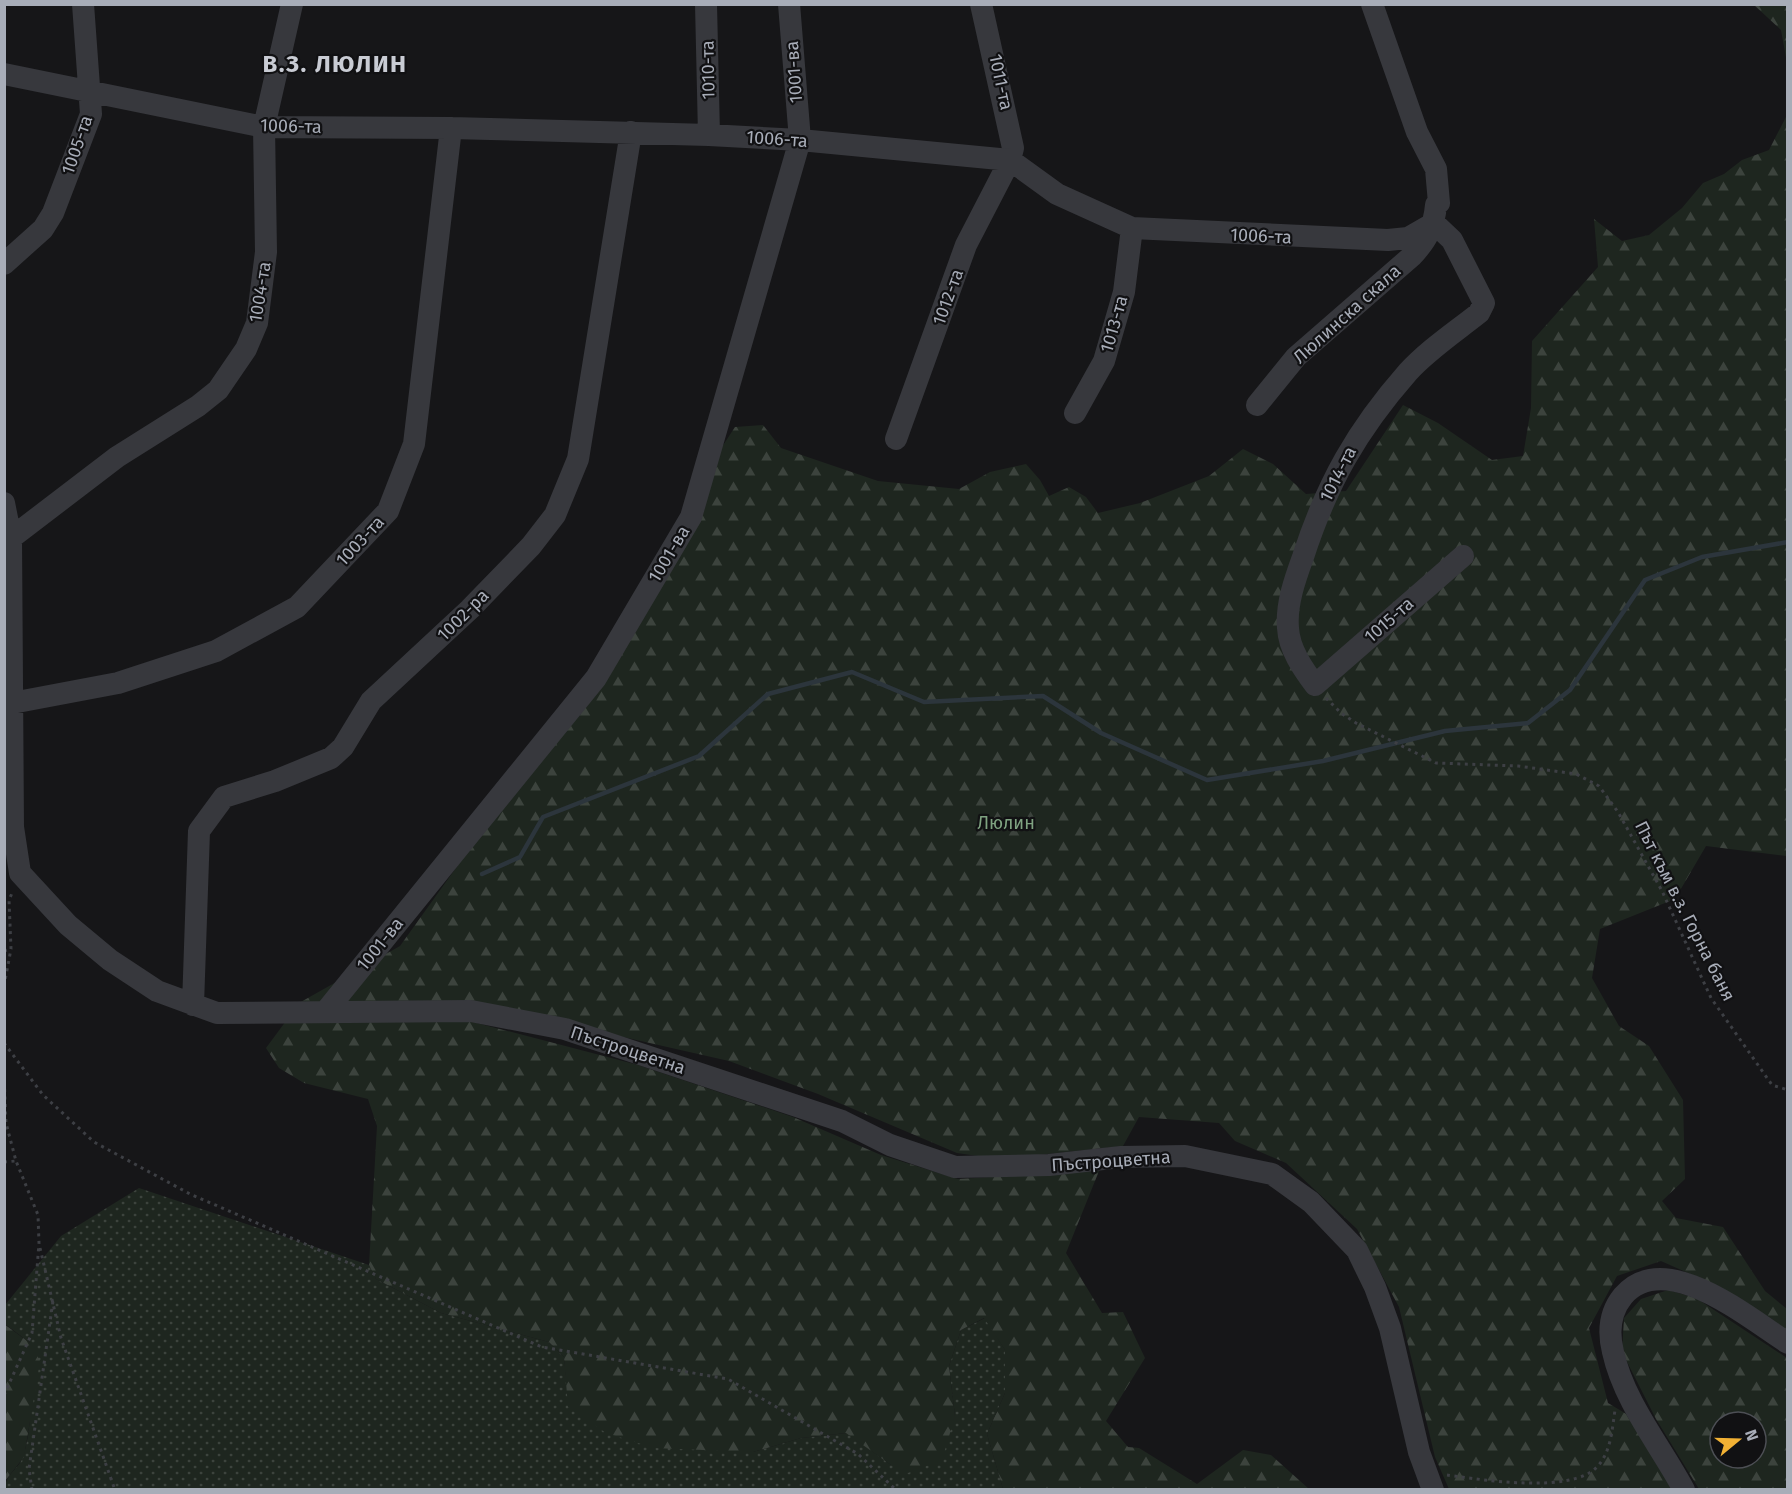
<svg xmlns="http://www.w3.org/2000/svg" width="1792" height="1494" font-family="'Fira Sans',sans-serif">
  <defs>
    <pattern id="grass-dots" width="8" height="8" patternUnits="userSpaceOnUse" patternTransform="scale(1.5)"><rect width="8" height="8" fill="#1e261f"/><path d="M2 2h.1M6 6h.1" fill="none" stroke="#3c433d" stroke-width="1.8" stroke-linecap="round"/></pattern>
    <pattern id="forest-firs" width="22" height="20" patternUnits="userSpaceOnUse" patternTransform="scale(1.5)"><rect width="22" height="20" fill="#1e261f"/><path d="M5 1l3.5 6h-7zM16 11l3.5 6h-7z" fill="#3c433d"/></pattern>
  </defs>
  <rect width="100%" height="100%" fill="#161618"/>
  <path fill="url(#grass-dots)" d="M139,1188L369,1265L376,1279L441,1313L549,1342L564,1357L569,1407L753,1452L801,1438L847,1433L891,1465L955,1416L949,1366L961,1330L985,1318L1005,1350V1393L987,1434L1003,1489L5,1490C4,1474 21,1468 24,1454C34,1419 30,1379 30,1343L5,1324V1305L61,1236Z"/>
  <path fill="url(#forest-firs)" fill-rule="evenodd" d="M1754,5H1787V63L1781,30Z
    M1787,115V856L1706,846L1675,899L1600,929L1592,978L1619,1026L1649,1046L1683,1100L1685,1179L1662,1201L1676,1218L1723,1227L1765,1291L1787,1309V1331L1715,1285L1661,1261L1617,1276L1589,1328L1608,1403L1633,1418L1673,1489H1449L1435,1457L1399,1307L1357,1229L1286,1163L1235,1141L1219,1123L1139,1117L1123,1146L999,1159L957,1153L818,1094L729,1061L491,1007L299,1003L400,946L466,854L574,721L718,453L735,427L763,425L781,448L878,481L959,489L990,472L1026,464L1040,480L1049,496L1069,487L1086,497L1098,513L1140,503L1209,476L1243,449L1273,464L1306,494L1346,491L1403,405L1438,423L1492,460L1523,456L1531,408L1532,341L1598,267L1594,219L1622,241L1649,235L1682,208L1703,183L1724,174L1742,160L1769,150Z
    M289,1017L473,1022L638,1065L793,1117L881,1155L958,1179L1099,1171L1066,1253L1102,1313L1123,1312L1145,1358L1106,1421L1128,1447L1139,1448L1197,1484L1243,1450L1271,1455L1309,1489H1003L987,1434L1005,1393V1350L984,1318L961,1330L949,1366L955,1416L942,1460L908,1473L891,1465L846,1433L801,1438L753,1452L654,1448L606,1433L568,1407L564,1357L549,1342L441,1313L376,1279L369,1265L377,1126L368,1099L304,1083L279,1068L266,1048Z
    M1668,1290L1696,1298L1787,1358V1489H1699L1656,1419L1622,1352L1624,1318L1641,1299ZM1720,1422H1756V1458H1720Z
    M4,1324L30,1343L40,1361L24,1457L5,1481Z"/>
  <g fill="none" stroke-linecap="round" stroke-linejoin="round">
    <path stroke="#2c353c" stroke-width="4.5" d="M482,874L520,857L543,817L699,756L768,694L852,672L924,702L1043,696L1101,733L1207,780L1323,761L1445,731L1528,723L1570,690L1645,580L1702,557L1788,542"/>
    <path stroke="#3d3f44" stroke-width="3" stroke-dasharray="3 4.5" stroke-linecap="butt" d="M1326,698L1341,713L1356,723L1436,763L1518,766L1576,774L1599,786L1618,812L1662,891L1711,998L1772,1085L1788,1090
      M4,951L11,949
      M4,986L11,949L9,900L13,891
      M4,1043L43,1095L94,1142L190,1194L542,1347L728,1379L858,1454L896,1490
      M4,1074L6,1123L16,1161L38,1215L39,1243L32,1333L4,1395
      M4,1162L16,1161
      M40,1248L61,1338L115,1490
      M1447,1475C1483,1480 1571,1494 1597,1467C1611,1452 1612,1430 1615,1410
      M32,1490L29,1469L53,1301"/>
    <path stroke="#37383d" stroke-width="22" d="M706,4L709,135
      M4,74L264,127L451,128L709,135L800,140L1010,160L1057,194L1132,228L1388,240L1408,238L1434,223
      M1434,223L1452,240L1484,303L1479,313C1455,332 1428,350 1408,372C1357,430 1327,483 1303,557C1295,579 1286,604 1288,628C1289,649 1303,669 1315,685L1463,556
      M4,264L43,229L53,213L91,114L83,4
      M1257,405L1296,357L1412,256C1427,240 1434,227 1436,205L1439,203L1436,169L1417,132L1372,4
      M1075,413L1104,361L1124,292L1132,228
      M896,439L966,245L1010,160L1013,148L981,4
      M4,503L11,538L13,827L20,873L68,925L110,960L157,991L217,1013L471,1011L565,1029L842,1121L890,1145L955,1167L1049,1165L1121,1157L1185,1156L1272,1174L1311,1202L1357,1250L1375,1287L1390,1328L1419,1452L1433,1490
      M11,538L117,457L198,406L218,390L246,349L257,323L266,252L264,127L292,4
      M12,703L118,683L216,651L297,607L388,511L414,444L451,128
      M193,1005L199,831L224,797L275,781L331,758L343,747L371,701L470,609L531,546L555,515L578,459L631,132
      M326,1011L596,678L691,517L800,140L789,4
      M1684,1490C1660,1445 1624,1402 1613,1352C1608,1332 1610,1312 1623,1296C1665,1247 1748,1318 1788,1343"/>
  </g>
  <g text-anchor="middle" stroke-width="4.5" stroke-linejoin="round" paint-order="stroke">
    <g font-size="18" fill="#a8adb8" stroke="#111113">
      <text transform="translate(708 70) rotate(-91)" y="6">1010-та</text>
      <text transform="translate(794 72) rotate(-94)" y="6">1001-ва</text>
      <text transform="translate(1001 82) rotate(78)" y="6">1011-та</text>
      <text transform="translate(291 126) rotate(2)" y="6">1006-та</text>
      <text transform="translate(777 139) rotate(4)" y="6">1006-та</text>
      <text transform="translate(77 145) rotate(-71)" y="6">1005-та</text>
      <text transform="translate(1261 236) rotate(3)" y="6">1006-та</text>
      <text transform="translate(260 292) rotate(-81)" y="6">1004-та</text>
      <text transform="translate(948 297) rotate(-70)" y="6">1012-та</text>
      <text transform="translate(1347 314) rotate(-42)" y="6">Люлинска скала</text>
      <text transform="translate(1114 324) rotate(-74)" y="6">1013-та</text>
      <text transform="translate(1338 474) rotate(-63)" y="6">1014-та</text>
      <text transform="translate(360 541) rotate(-47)" y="6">1003-та</text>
      <text transform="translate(669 554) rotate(-59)" y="6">1001-ва</text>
      <text transform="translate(463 615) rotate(-45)" y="6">1002-ра</text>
      <text transform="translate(1389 620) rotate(-41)" y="6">1015-та</text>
      <text transform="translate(1685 911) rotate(63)" y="6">Път към в.з. Горна баня</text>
      <text transform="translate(380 944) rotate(-51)" y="6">1001-ва</text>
      <text transform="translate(628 1050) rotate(18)" y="6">Пъстроцветна</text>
      <text transform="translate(1111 1161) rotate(-4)" y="6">Пъстроцветна</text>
    </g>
    <g font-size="18" fill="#7fa381" stroke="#111113">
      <text x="1006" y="829">Люлин</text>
    </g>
    <g font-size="24" font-weight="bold" letter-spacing="1.5" fill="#c9ccd4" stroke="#111113">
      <text x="335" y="72">В.З. ЛЮЛИН</text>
    </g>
  </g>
  <rect width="1792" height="1494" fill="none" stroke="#a8adb8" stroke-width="12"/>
  <g transform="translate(1738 1440) rotate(71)"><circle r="28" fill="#111113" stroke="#4d4f55" stroke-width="1.5"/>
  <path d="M0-4.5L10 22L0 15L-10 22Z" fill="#f2b134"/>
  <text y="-9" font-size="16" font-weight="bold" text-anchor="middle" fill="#a8adb8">N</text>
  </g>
</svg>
